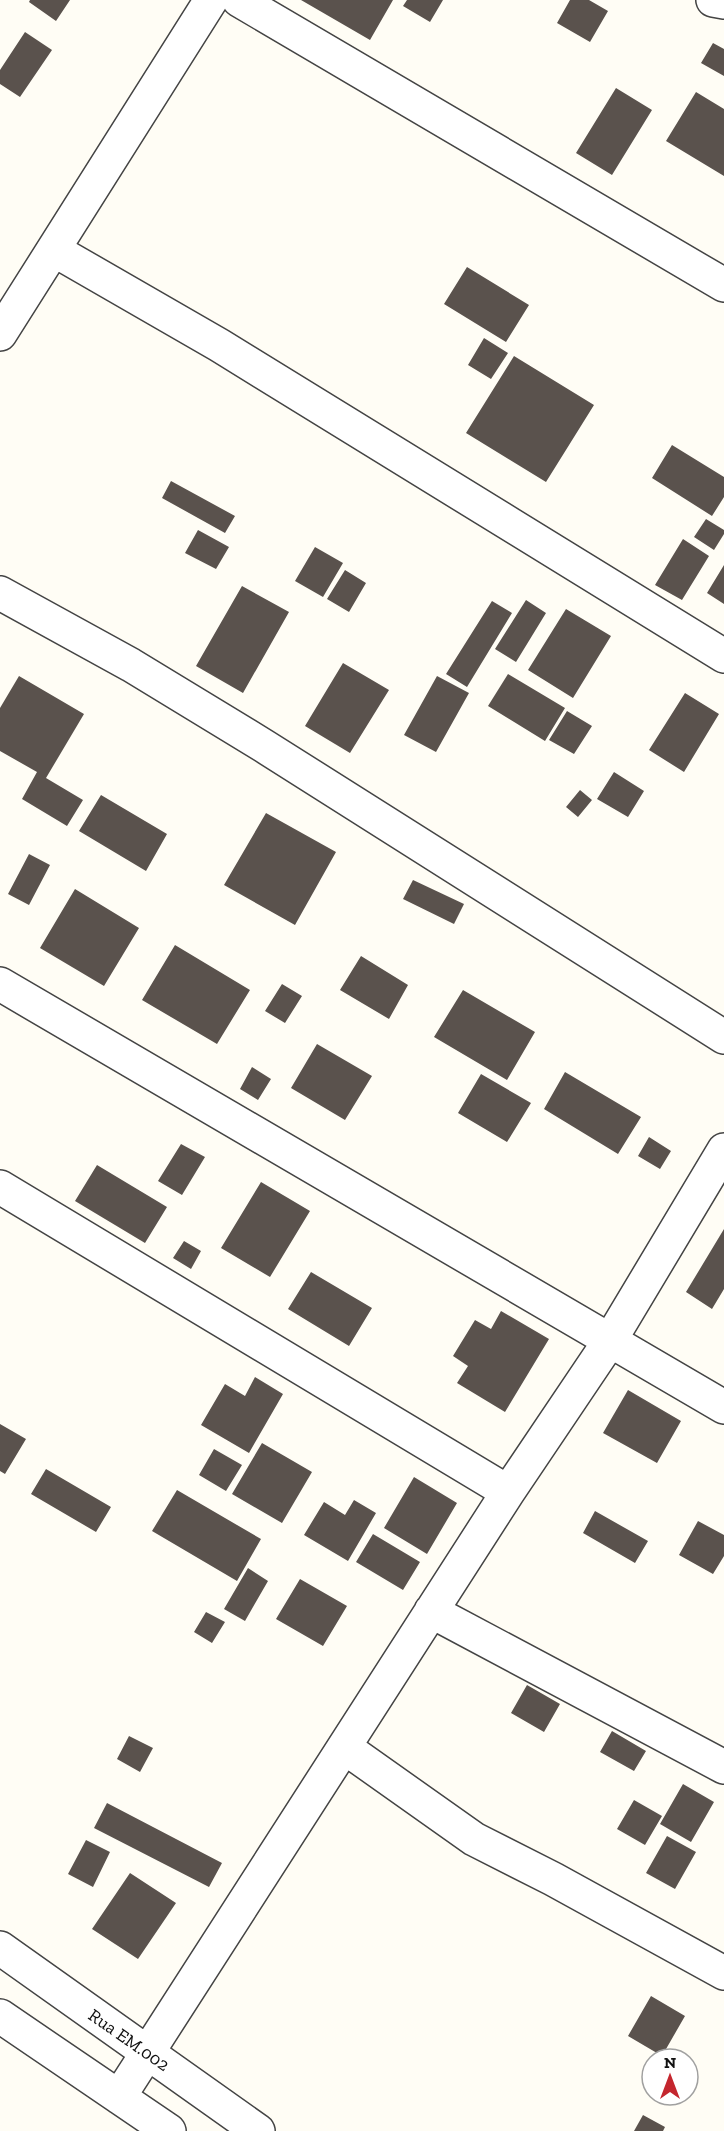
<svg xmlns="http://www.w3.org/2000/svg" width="724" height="2131" font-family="'Zilla Slab',serif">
  <rect width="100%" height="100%" fill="#fffdf5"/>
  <path fill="#5a524d" d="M30,0H70L56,21L29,2Z
    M301,0H393L370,40Z
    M407,0H443L430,22L403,6Z
    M570,0H589L608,11L590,42L557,23Z
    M25,32L52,50L20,97L0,84V70Z
    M713,43L724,49V76L701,63Z
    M616,88L652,110L612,175L576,153Z
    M696,92L724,109V176L666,141Z
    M467,267L529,305L506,342L444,304Z
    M484,338L508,353L491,379L468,365Z
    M514,356L594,405L546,482L466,433Z
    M672,445L724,477V497L712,516L652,478Z
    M171,481L235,516L225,533L162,498Z
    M706,519L724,530V534L714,550L694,537Z
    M198,530L229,547L216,569L185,553Z
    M683,539L709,556L682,600L655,585Z
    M315,547L343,563L323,597L295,581Z
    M724,565V604L707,593Z
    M345,570L366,583L349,612L327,599Z
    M242,586L289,612L243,693L196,666Z
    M526,600L546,613L516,662L495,649Z
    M492,601L512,613L467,687L446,674Z
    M566,609L611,636L573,698L528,670Z
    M343,663L389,690L350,753L305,726Z
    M508,674L565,708L545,741L488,706Z
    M19,676L84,714L46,778L83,800L67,826L22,799L37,772L0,751V708Z
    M437,676L469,693L436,752L404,735Z
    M685,693L719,714L684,772L649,750Z
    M567,711L592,726L574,754L549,740Z
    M614,772L644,791L628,817L597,799Z
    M580,790L592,800L578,817L566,807Z
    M101,795L167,834L146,871L79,831Z
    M266,813L336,852L295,925L224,885Z
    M29,854L50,865L29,905L8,894Z
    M413,880L464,904L454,924L403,899Z
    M75,889L139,928L104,986L40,948Z
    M175,945L250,990L217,1044L142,1000Z
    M361,956L408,985L389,1019L340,990Z
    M282,984L302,996L285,1023L265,1011Z
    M463,990L535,1032L507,1080L434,1037Z
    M317,1044L372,1076L345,1120L291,1088Z
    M252,1067L271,1079L258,1100L240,1089Z
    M565,1072L641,1117L618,1154L544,1109Z
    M481,1074L531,1103L507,1142L458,1113Z
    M649,1137L671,1151L660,1169L638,1156Z
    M181,1144L205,1157L182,1195L158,1181Z
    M97,1165L167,1207L145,1243L75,1201Z
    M261,1182L310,1211L270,1277L221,1248Z
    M724,1229V1289L712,1309L686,1292Z
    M184,1241L201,1251L191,1269L173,1258Z
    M311,1272L372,1308L349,1346L288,1309Z
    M501,1311L549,1339L505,1412L457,1383L468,1366L453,1356L475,1320L491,1329Z
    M255,1377L283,1394L249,1453L201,1425L225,1384L245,1396Z
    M628,1390L681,1421L657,1463L603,1433Z
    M0,1424L26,1439L5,1474L0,1471Z
    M262,1443L312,1472L282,1523L232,1494Z
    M214,1449L242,1465L226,1491L199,1475Z
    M46,1469L111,1507L96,1532L31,1494Z
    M414,1477L457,1503L427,1554L384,1528Z
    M177,1490L261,1539L237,1581L152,1531Z
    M354,1500L376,1513L348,1561L304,1535L324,1502L345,1515Z
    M595,1511L648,1541L635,1563L583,1533Z
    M698,1521L724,1535V1556L713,1574L679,1555Z
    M373,1534L420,1562L403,1590L356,1562Z
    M248,1568L268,1581L245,1621L224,1609Z
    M300,1579L347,1606L323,1646L276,1619Z
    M206,1612L225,1622L212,1643L194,1632Z
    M527,1685L560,1704L544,1732L511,1713Z
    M612,1731L646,1751L634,1771L600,1752Z
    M129,1736L153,1748L140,1772L117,1759Z
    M683,1784L714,1802L691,1842L660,1824Z
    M634,1800L662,1816L645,1845L617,1829Z
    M107,1803L222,1863L209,1887L94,1828Z
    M667,1836L696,1852L675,1889L646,1873Z
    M86,1840L110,1852L93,1887L68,1874Z
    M130,1873L176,1903L138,1959L92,1929Z
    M651,1996L685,2016L662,2056L628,2036Z
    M643,2115L665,2127L663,2131H634Z"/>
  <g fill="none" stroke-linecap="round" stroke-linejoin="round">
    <defs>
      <path id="minor" d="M239,0L724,285
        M713,0L724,2
        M54,250L219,345L724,656
        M0,334L211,0
        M0,593L131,665L264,746L724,1037
        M0,984L724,1407
        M0,1187L508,1492
        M431,1611L724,1767
        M344,1747L474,1839L553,1879L724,1973
        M0,1948L258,2131
        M0,2016L169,2131
        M119,2097L508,1492L609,1342L724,1150"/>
    </defs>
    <use href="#minor" stroke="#444" stroke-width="36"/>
    <use href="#minor" stroke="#fff" stroke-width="33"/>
  </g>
  <g text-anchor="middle" stroke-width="6" stroke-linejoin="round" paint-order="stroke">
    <g font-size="18" fill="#111" stroke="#fff">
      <text transform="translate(129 2040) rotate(35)" y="6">Rua EM.002</text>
    </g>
  </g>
  <g transform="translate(670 2077)"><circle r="28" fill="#ffffff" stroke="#a0a0a0" stroke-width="1.5"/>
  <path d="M0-4.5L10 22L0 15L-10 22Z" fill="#c4262e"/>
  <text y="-9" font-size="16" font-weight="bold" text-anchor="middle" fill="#111111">N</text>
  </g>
</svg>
